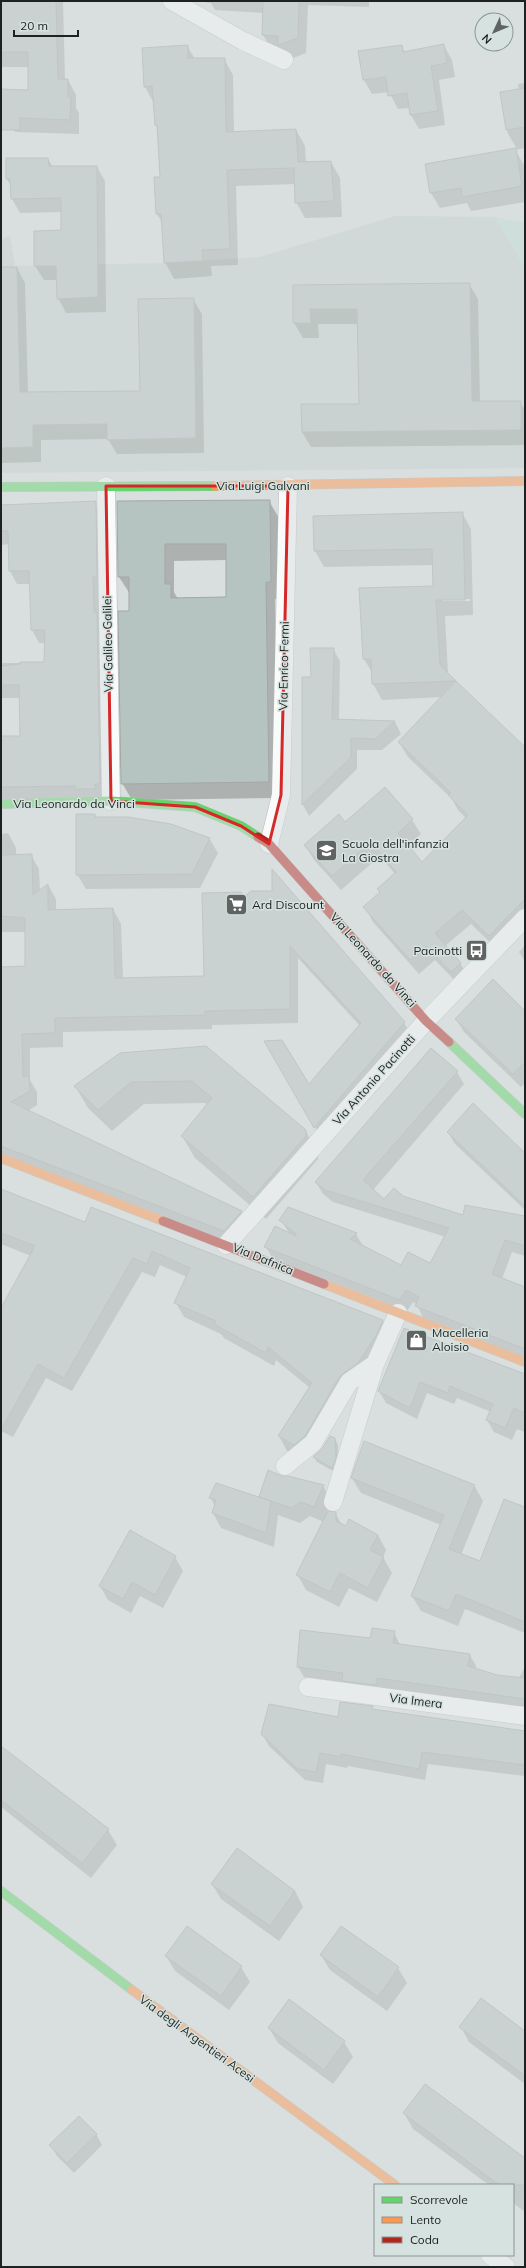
<svg xmlns="http://www.w3.org/2000/svg" width="526" height="2268" font-family="Mulish,sans-serif">
  <rect width="100%" height="100%" fill="#d9dfde"/>
  <path fill="#c5d3cf" d="M395,216L495,217L525,268V468L1,473V239L10,236L15,266L164,263L260,257Z"/>
  <path fill="#c2ddd7" d="M495,217L525,223V268Z"/>
  <path fill="#0003" fill-rule="evenodd" d="M1,1H63L65,80H68L76,95V108L79,113V134L15,132L6,117L29,91V67H1Z
    M195,1H369V7L308,5L306,53L288,60L272,50L263,35L264,13L215,10L211,3Z
    M187,46L195,59H224L233,75L234,133L296,130L305,146L306,163L331,162L340,178L342,217L305,218L296,202L295,184L236,186L238,265L211,266L212,276L174,279L165,262L162,222L157,214L155,178H161L159,130L156,125L154,103L145,87Z
    M401,46L405,52L444,46L452,60L455,77L439,80L445,125L419,129L411,115L410,108L398,109L389,92L372,94L364,80Z
    M525,83V148L515,150L524,165L525,202L471,211L467,203L440,208L431,193L427,165L517,149L508,134L501,93L519,90L518,84Z
    M48,159L53,167H97L105,181L106,312L66,313L58,298V280H44L35,266L62,231V212L20,213L12,199L11,186L7,179Z
    M1,268H17L25,283L28,393L141,392L193,299L202,314L204,453L117,454L108,439L41,440V462L1,463Z
    M469,284L478,299L480,402H520L525,410V445L311,447L302,432V405H360L358,324H318L319,338H303L294,323V286Z
    M269,501L279,518L280,599H275L278,798L132,800L122,783L130,594L119,577L118,502ZM227,560V598L178,599L174,592V561Z
    M94,502L101,515L102,797L1,800V737H21V698H1V663H45V643H39L32,630L30,584H17L10,571L9,544L1,545V505Z
    M462,513L471,529L473,615L445,616L448,674L525,748V921L498,950L471,924L445,946L460,963L469,978L460,986L435,960L419,974L373,922L365,907L381,893L395,874L380,856L341,890L314,860L305,845L345,823L385,788L412,820L421,834L407,846L422,864L466,818L458,810L452,799L408,757L399,742L442,697L382,700L373,684V674L364,659L360,588L434,587V565L324,567L315,551L314,517ZM442,599H470V601H442Z
    M333,649L340,661L339,720L395,722L401,734L382,750H357V769L309,816L303,805V678H312Z
    M95,815L97,818L209,838L218,853L200,888L86,889L77,874Z
    M8,833L16,848V855H31L39,869L40,891L48,885L56,899V911L113,909L121,924L123,979L205,977L241,893L404,1023L413,1037L323,1141L266,1042L309,1086L360,1026L298,958V1023L212,1025V1029L63,1032V1047L30,1048V1080L37,1092V1105L28,1111L241,1211L249,1226L232,1245L1,1156V968L26,967L28,932H1V834Z
    M525,945V962L519,952Z
    M525,1012V1083L521,1087L464,1032L456,1019Z
    M206,1047L305,1130L318,1153V1159L266,1219L195,1158L182,1136L208,1105L205,1103L144,1104L112,1131L88,1108L75,1086Z
    M457,1072L464,1084L373,1190L384,1200L403,1197L464,1216L525,1217V1256L512,1252L502,1279L525,1287V1358L423,1318L417,1304L413,1302L407,1311L273,1259L266,1247L289,1233L281,1220L288,1208L356,1234L363,1246L401,1266L431,1265L446,1237L333,1202L323,1194L316,1182Z
    M448,1132L525,1154V1210L455,1144Z
    M1,1190L86,1223L383,1321L391,1335L348,1391L302,1459L287,1451L279,1436L310,1388L276,1360L274,1366L224,1338L221,1334L184,1317L176,1303L187,1277L160,1265L155,1277L142,1272L72,1391L46,1378L13,1437L1,1431V1310L31,1256L1,1244Z
    M405,1330L525,1374V1432L517,1429L512,1440L494,1432L487,1420L491,1412L457,1398L454,1404L427,1393L417,1419L386,1403L379,1391Z
    M335,1439L338,1445V1463L335,1472L317,1462L314,1457Z
    M282,1477L323,1486L332,1501L327,1512L335,1513L342,1525L378,1535L386,1550L383,1557L392,1573L377,1602L349,1588L339,1607L306,1590L297,1574L324,1522L310,1516L300,1523L278,1515L274,1547L221,1528L213,1513L215,1506L210,1497L262,1499L260,1497Z
    M352,1478L474,1485L483,1501L461,1555L480,1562L525,1509V1633L465,1609L458,1626L421,1611L412,1596L441,1525L361,1493Z
    M175,1557L183,1571L163,1608L140,1596L131,1613L108,1600L100,1586Z
    M394,1632L400,1645L470,1655L476,1666L475,1669L496,1676L519,1678L525,1667V1708L304,1677L298,1667Z
    M372,1707L374,1710L525,1731V1776L428,1764L425,1780L348,1766L347,1768L326,1764L323,1783L305,1780L269,1746L262,1734L339,1718Z
    M1,1747L108,1830L117,1845L91,1878L1,1807Z
    M237,1850L295,1891L303,1907L279,1941L221,1899L212,1884Z
    M342,1927L398,1968L407,1983L387,2011L330,1970L321,1955Z
    M166,1956L241,1967L250,1982L229,2010L175,1971Z
    M461,2027L525,2032V2084L469,2042Z
    M269,2028L344,2042L353,2057L333,2084L278,2043Z
    M404,2113L525,2160V2212L513,2203V2185H489L413,2129Z
    M96,2134L102,2145L74,2173L57,2156L51,2146Z"/>
  <path fill="#b5c4c0" stroke="#a3a7a6" fill-rule="evenodd" d="M1,1H56L58,79H68V96L71,97L70,120L20,118V130H1V89L28,90V52H1Z
    M263,1H299L298,38L278,45V36L262,35Z
    M444,44L447,63L431,66L438,111L410,115L407,93L388,96L386,77L363,80L358,51L402,45L403,52Z
    M188,45V58H225L226,132L296,129L298,162L331,161L334,201L295,203L294,168L227,170L230,249L202,250L203,261L164,263L161,214H156L154,177H160L157,125H155L152,86L144,87L142,48Z
    M525,88V127L506,130L500,92Z
    M516,148L522,186L462,197L461,188L430,193L425,164Z
    M6,158H48L49,166H97L98,297L57,299L56,266H34V231L61,230V198L11,199L10,179H6Z
    M1,267H17L20,392L140,391L138,299L194,298L196,438L107,440V424L33,425V447L1,448Z
    M470,283L472,401H521V430L302,432L301,404H359L357,309H310L311,323H293V285Z
    M270,500L271,582H266L269,782L121,784L118,611H129V577H118L117,501ZM165,544H226V597L171,598V584H165Z
    M96,501L97,577H93L94,612H97L100,784H95V789H75V786L1,787V736H20L19,685H1V666L20,664V662H44L45,630H31L29,571H9L8,531H1V505Z
    M463,512L465,600H436L440,665L456,681L372,684L371,659H363L359,588L433,586L432,549L314,551L313,516Z
    M310,648H334L332,719L395,721L375,739L351,738V757L302,805V677H311Z
    M456,681L525,747V899L489,936L462,910L435,933L461,963L451,972L426,946L410,960L363,907L380,892L377,889L396,872L371,842L332,876L304,845L339,814L345,822L385,787L413,819L398,833L422,862L468,815L448,795L451,793L398,742Z
    M76,814H95V817H128L171,824L210,838L192,874L76,875Z
    M32,854L33,895L48,884V910L113,908L115,978L204,976L202,893L241,892L245,896L251,891H272V869L405,1022L314,1128L264,1041L282,1040L309,1084L361,1023L290,946V1009L205,1011V1015L55,1018V1033L22,1034L23,1077L29,1076L30,1091L11,1102L242,1211L224,1231L1,1146V967L25,966V918L1,916V855Z
    M493,979L525,1011V1062L513,1074L455,1019Z
    M206,1046L306,1130V1136L253,1197L181,1136L212,1098L192,1081L131,1082L98,1110L74,1086L120,1053Z
    M431,1048L458,1071L363,1180L384,1199L394,1188L403,1196L463,1215L465,1205L525,1216V1246L505,1240L492,1274L525,1287V1349L415,1306L419,1297L406,1290L400,1300L264,1247L275,1226L296,1236V1234L279,1220L288,1207L357,1233L350,1239L401,1265L408,1252L430,1263L449,1228L325,1190L315,1182Z
    M473,1103L525,1153V1206L447,1132Z
    M1,1189L85,1222L91,1207L383,1320L377,1334L358,1363L340,1376L305,1436L294,1445L278,1436L312,1383L268,1347L266,1353L214,1324L216,1321L174,1303L190,1268L152,1251L147,1264L133,1258L64,1378L38,1364L1,1430V1308L35,1246L1,1233Z
    M404,1328L525,1374V1413L514,1408L505,1428L486,1420L493,1404L450,1386L448,1393L420,1382L410,1408L378,1391Z
    M330,1436L335,1438L336,1458L332,1468L313,1457L322,1449Z
    M364,1441L475,1485L449,1549L480,1561L504,1499L525,1507V1622L456,1594L449,1611L411,1596L444,1515L351,1478Z
    M268,1470L282,1476H288L324,1485L314,1507L301,1502L291,1508L259,1497Z
    M216,1483L271,1501L266,1533L212,1513L216,1500L209,1498Z
    M328,1511L336,1512V1521L346,1526L349,1519L378,1535L370,1550L384,1557L368,1588L340,1573L330,1592L296,1575Z
    M130,1530L176,1556L155,1595L132,1582L123,1599L99,1586Z
    M372,1628L395,1631L393,1643L470,1654L468,1666L497,1675L525,1678V1699L377,1678L376,1685L342,1681L343,1673L297,1667L300,1630L370,1638Z
    M340,1702L373,1706L372,1709L525,1731V1765L422,1752L419,1769L341,1754V1757L320,1753L316,1772L298,1769L261,1734L269,1704L338,1717Z
    M1,1746L109,1829L82,1863L1,1800Z
    M237,1848L295,1891L270,1926L211,1884Z
    M187,1926L242,1966L221,1996L165,1956Z
    M341,1926L399,1967L378,1997L320,1955Z
    M481,1998L525,2031V2076L459,2027Z
    M289,1999L345,2041L324,2070L268,2028Z
    M425,2084L525,2158V2185H499L403,2113Z
    M79,2116L97,2134L67,2163L49,2145Z"/>
  <g fill="none" stroke-linecap="round" stroke-linejoin="round">
    <defs>
      <path id="street" d="M172,1L243,41L284,60
        M106,486L111,801
        M269,844L281,795L288,486
        M226,1245L426,1021L525,918
        M285,1466L313,1443L349,1382L375,1364
        M333,1502L375,1364L398,1313
        M308,1687L525,1716
        M490,2255L506,2267"/>
      <path id="fast" d="M1,487L215,486
        M1,804L111,801L195,807L241,826L258,837
        M449,1042L525,1114
        M1,1891L132,1990"/>
      <path id="slow" d="M215,486L525,481
        M1,1158L163,1221
        M324,1284L525,1362
        M132,1990L395,2185"/>
      <path id="jam" d="M258,837L269,844L426,1021L449,1042
        M163,1221L324,1284"/>
    </defs>
    <use href="#street" stroke="#b2b6b5" stroke-width="19"/>
    <use href="#fast" stroke="#b2b6b5" stroke-width="10"/>
    <use href="#slow" stroke="#b2b6b5" stroke-width="10"/>
    <use href="#jam" stroke="#b2b6b5" stroke-width="10"/>
    <use href="#street" stroke="#f9fafa" stroke-width="18"/>
    <use href="#fast" stroke="#63d668" stroke-width="9"/>
    <use href="#slow" stroke="#ff974d" stroke-width="9"/>
    <use href="#jam" stroke="#b3261e" stroke-width="9"/>
  </g>
  <path d="M0 0H526V2268H0ZM106,486H288L281,795L269,844L241,826L195,807L111,801Z" fill="#d9dfde" fill-opacity=".55" fill-rule="evenodd"/>
  <path fill="none" stroke="#d62828" stroke-width="3" stroke-linejoin="round" d="M106,486H288L281,795L269,844L241,826L195,807L111,801Z"/>
  <defs>
    <symbol id="school-square" viewBox="-11 -11 22 22"><rect x="-9" y="-9" width="18" height="18" rx="4" fill="#5f6462" stroke="#d6e2df"/><path d="M0-5L7-2L0 1L-7-2ZM-4 1L0 2.5L4 1V4Q0 6-4 4Z" fill="#fff"/></symbol>
    <symbol id="supermarket-square" viewBox="-11 -11 22 22"><rect x="-9" y="-9" width="18" height="18" rx="4" fill="#5f6462" stroke="#d6e2df"/><path d="M-6-5.5h2.5l.6 2H6L4.5 2H-2.5L-4.4-4H-6ZM-1.5 3.2a1.3 1.3 0 1 0 .1 0ZM3 3.2a1.3 1.3 0 1 0 .1 0Z" fill="#fff"/></symbol>
    <symbol id="bus-square" viewBox="-11 -11 22 22"><rect x="-9" y="-9" width="18" height="18" rx="4" fill="#5f6462" stroke="#d6e2df"/><path d="M-5-6H5V4H4V6H2V4H-2V6H-4V4H-5ZM-3.5-4V0h7V-4ZM-3.5 1.2v1.5H-2V1.2ZM2 1.2v1.5H3.5V1.2Z" fill="#fff"/></symbol>
    <symbol id="shop-square" viewBox="-11 -11 22 22"><rect x="-9" y="-9" width="18" height="18" rx="4" fill="#5f6462" stroke="#d6e2df"/><path d="M-5-2.5h2.3a2.7 3.5 0 0 1 5.4 0H5L5.5 6h-11ZM-1.5-2.5h3a1.5 2.3 0 0 0-3 0Z" fill="#fff"/></symbol>
  </defs>
  <g fill-rule="evenodd">
    <use href="#school-square" x="314" y="838" width="25" height="25"/>
    <use href="#supermarket-square" x="224" y="892" width="25" height="25"/>
    <use href="#bus-square" x="464" y="938" width="25" height="25"/>
    <use href="#shop-square" x="404" y="1328" width="25" height="25"/>
  </g>
  <g text-anchor="middle" stroke-width="3" stroke-linejoin="round" paint-order="stroke">
    <g font-size="12" fill="#1d2220" stroke="#d6e2df">
      <text x="263" y="490">Via Luigi Galvani</text>
      <text transform="translate(108 644) rotate(-91)" y="4">Via Galileo Galilei</text>
      <text transform="translate(284 666) rotate(-89)" y="4">Via Enrico Fermi</text>
      <text x="74" y="808">Via Leonardo da Vinci</text>
      <text transform="translate(373 960) rotate(48)" y="4">Via Leonardo da Vinci</text>
      <text transform="translate(374 1080) rotate(-48)" y="4">Via Antonio Pacinotti</text>
      <text transform="translate(263 1259) rotate(22)" y="4">Via Dafnica</text>
      <text transform="translate(416 1701) rotate(7)" y="4">Via Imera</text>
      <text transform="translate(197 2039) rotate(36)" y="4">Via degli Argentieri Acesi</text>
    </g>
    <g font-size="12" fill="#1d2220" stroke="#d6e2df" text-anchor="start">
      <text x="342" y="848">Scuola dell'infanzia<tspan x="342" dy="14">La Giostra</tspan></text>
      <text x="252" y="909">Ard Discount</text>
      <text x="462" y="955" text-anchor="end">Pacinotti</text>
      <text x="432" y="1337">Macelleria<tspan x="432" dy="14">Aloisio</tspan></text>
    </g>
  </g>
  <rect width="526" height="2268" fill="none" stroke="#1d2220" stroke-width="4"/>
  <rect x="374" y="2184" width="140" height="72" fill="#d6e2df" stroke="#8c9593"/>
  <rect x="382" y="2197" width="20" height="6" fill="#63d668" stroke="#8c9593"/>
  <text x="410" y="2204" font-size="12" fill="#1d2220">Scorrevole</text>
  <rect x="382" y="2217" width="20" height="6" fill="#ff974d" stroke="#8c9593"/>
  <text x="410" y="2224" font-size="12" fill="#1d2220">Lento</text>
  <rect x="382" y="2237" width="20" height="6" fill="#b3261e" stroke="#8c9593"/>
  <text x="410" y="2244" font-size="12" fill="#1d2220">Coda</text>
  <g transform="translate(494 32) rotate(226)"><circle r="19" fill="#d6e2df" stroke="#8c9593"/>
  <path d="M0-3L7 15L0 10L-7 15Z" fill="#5f6462"/>
  <text y="-6" font-size="11" font-weight="bold" text-anchor="middle" fill="#1d2220">N</text>
  </g>
  <path d="M14 30v6h64v-6" fill="none" stroke="#1d2220" stroke-width="2"/>
  <text x="20" y="30" font-size="12" fill="#1d2220" stroke="#d6e2df" stroke-width="3" paint-order="stroke">20 m</text>
</svg>
